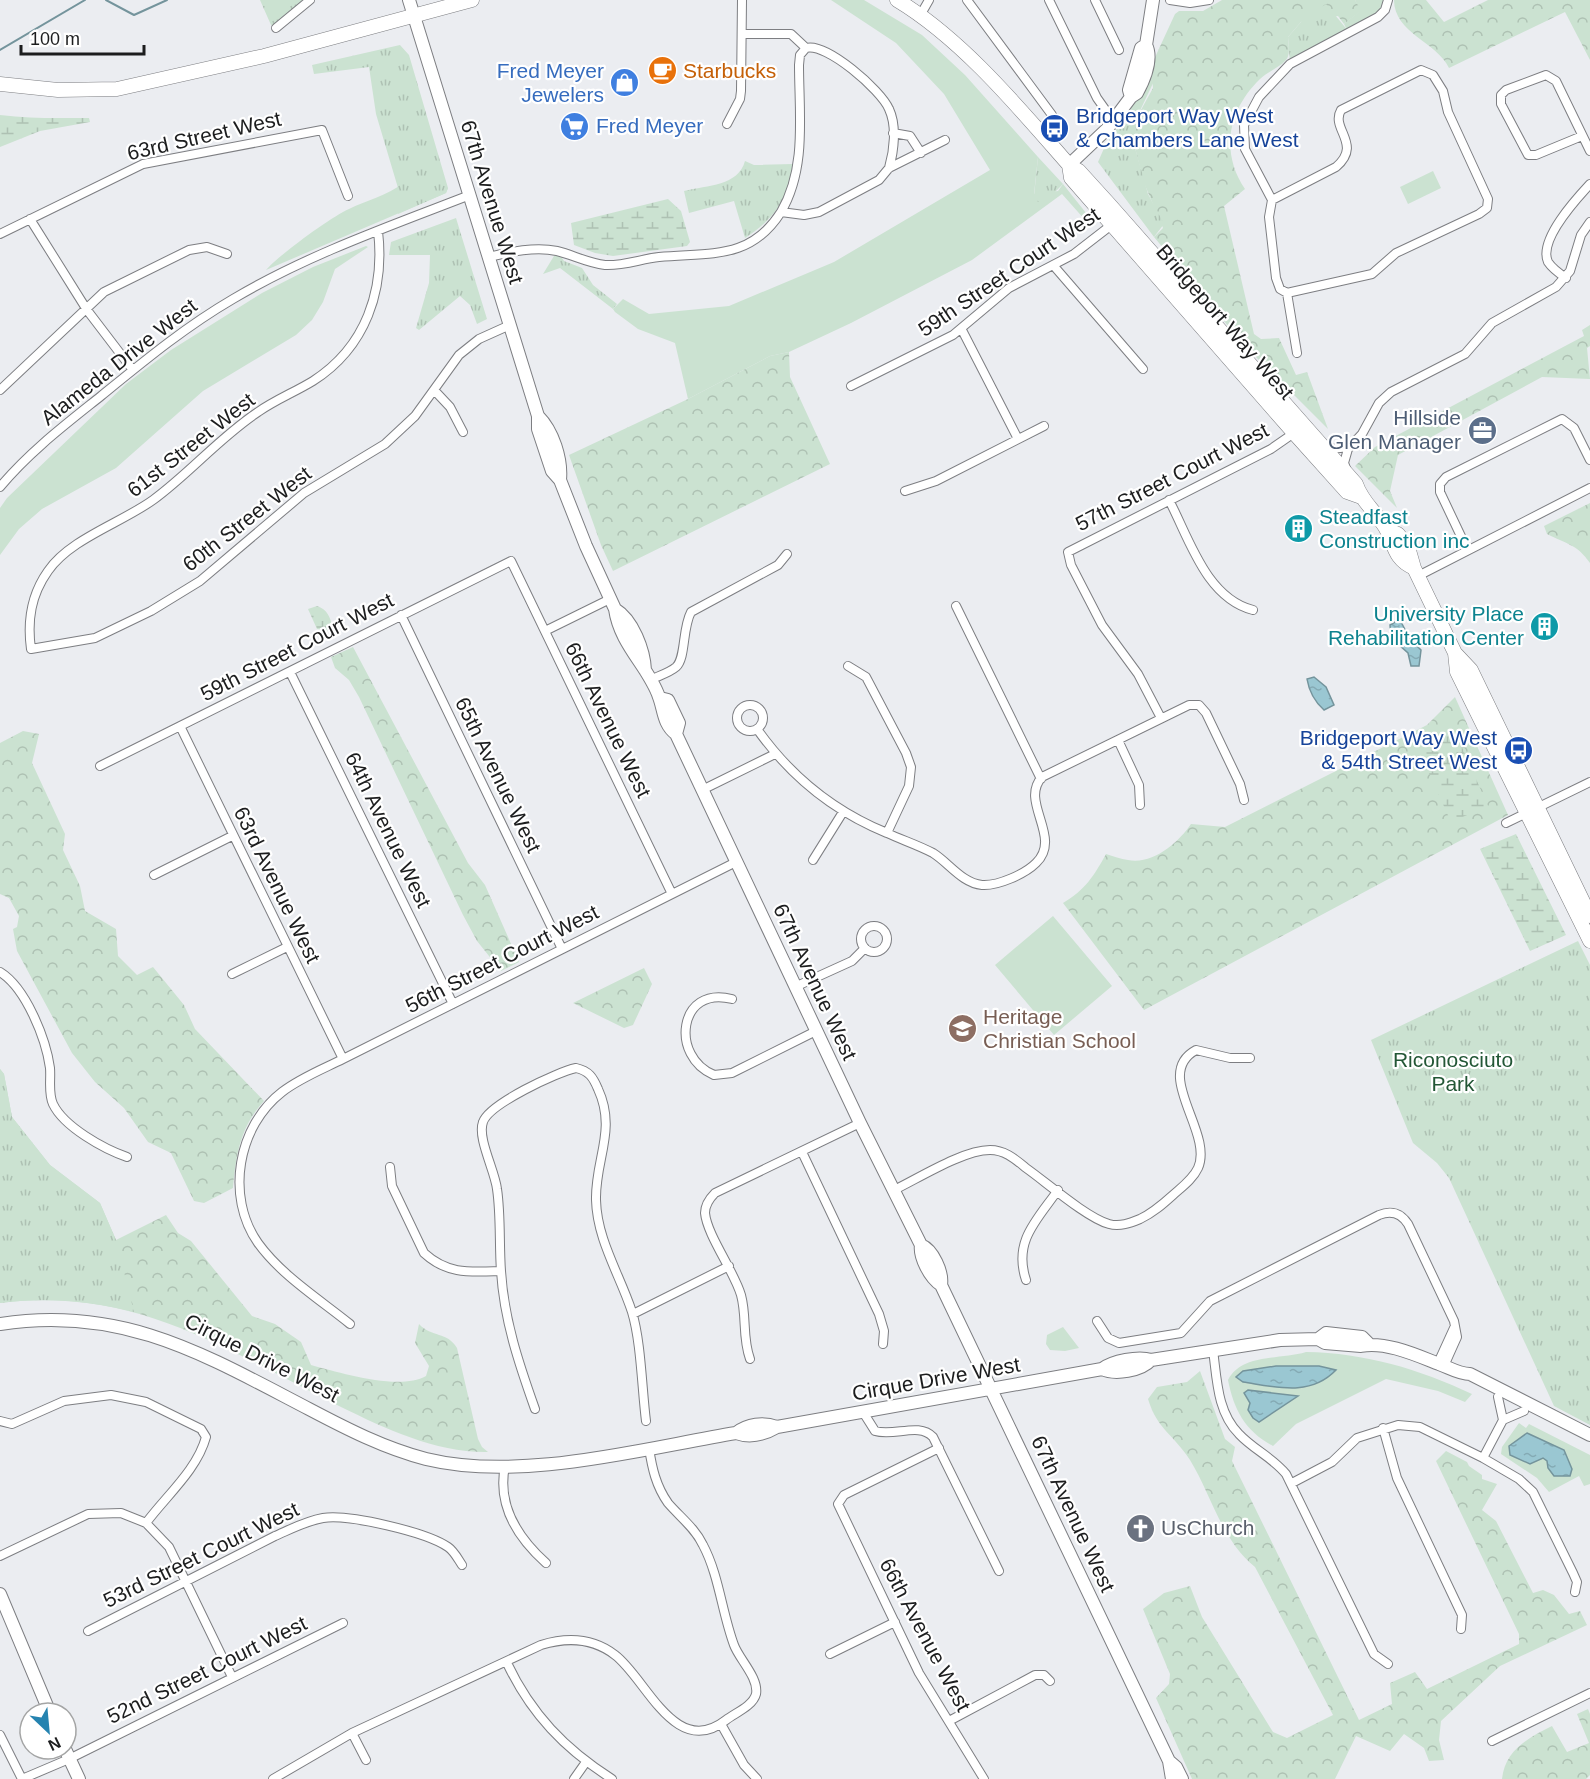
<svg xmlns="http://www.w3.org/2000/svg" width="1590" height="1779" font-family="Helvetica,sans-serif">
  <defs>
    <pattern id="forest-crowns" width="20" height="18" patternUnits="userSpaceOnUse" patternTransform="scale(1.5)"><rect width="20" height="18" fill="#cbe2d1"/><path d="M2 6a3 3 0 1 1 6 0M12 15a3 3 0 1 1 6 0" fill="none" stroke="#aec1b3"/></pattern>
    <pattern id="wetland-marsh" width="20" height="14" patternUnits="userSpaceOnUse" patternTransform="scale(1.5)"><rect width="20" height="14" fill="#cbe2d1"/><path d="M1 5h8M5 5V1M11 12h8M15 12V8" fill="none" stroke="#aec1b3"/></pattern>
    <pattern id="park-tufts" width="24" height="20" patternUnits="userSpaceOnUse" patternTransform="scale(1.5)"><rect width="24" height="20" fill="#cbe2d1"/><path d="M3 7l-1-3M5 7V3M7 7l1-3M15 17l-1-3M17 17v-4M19 17l1-3" fill="none" stroke="#aec1b3"/></pattern>
    <pattern id="water-ripples" width="26" height="14" patternUnits="userSpaceOnUse" patternTransform="scale(1.5)"><rect width="26" height="14" fill="#9ac7d2"/><path d="M2 4q2-2 4 0t4 0M15 11q2-2 4 0t4 0" fill="none" stroke="#84aab4"/></pattern>
  </defs>
  <rect width="100%" height="100%" fill="#ebedf1"/>
  <path fill="#cbe2d1" d="M831,0H864L922,35L965,75L1038,157L1034,194L1058,191L1063,184L1090,218L1086,221L1062,194L972,260L851,323L789,352L770,356L688,399L675,343L638,329L615,312L613,309L623,299L649,314L729,306L834,262L990,170L944,94L896,43Z
    M1355,0H1384L1379,13L1347,30L1344,24L1360,11Z
    M1433,171L1441,188L1408,204L1400,187Z
    M403,183L448,188L446,193L266,270C279,255 331,217 349,209C367,200 387,196 403,183Z
    M366,246L368,247L335,269L323,302L312,320L296,335L203,391L116,468L42,509L19,529L0,555V508L7,498L126,384L171,350L262,293L313,267Z
    M1053,916L1112,986L1054,1035L995,965Z
    M1063,1327L1079,1348L1065,1351L1050,1350L1046,1344L1047,1335Z
    M1306,1352C1365,1353 1419,1369 1472,1394L1465,1402L1438,1391L1386,1379L1296,1424L1273,1446C1245,1431 1234,1410 1228,1380C1242,1353 1280,1360 1306,1352Z
    M1519,1423L1526,1428L1529,1424L1590,1455V1484L1584,1486L1579,1476L1549,1492L1537,1478L1501,1454L1502,1447Z"/>
  <path fill="url(#forest-crowns)" d="M1222,0H1355L1361,11L1344,24L1338,16L1301,22L1288,37C1288,44 1291,54 1286,60C1279,68 1267,72 1260,79C1228,110 1220,152 1245,189L1224,206L1254,334L1261,339L1279,338L1296,375L1307,372L1328,429L1244,345L1154,237L1163,228L1144,183L1135,148L1134,130L1136,119L1153,88L1151,66L1175,14L1179,11H1203Z
    M1394,0H1426L1444,22L1488,0H1590V60L1565,12L1449,68C1437,42 1394,33 1394,0Z
    M1590,325V346L1587,348L1590,379L1542,377L1398,455L1390,491L1397,508L1355,466L1375,447L1584,336L1582,330Z
    M789,352L790,377L830,464L613,571L601,545L569,455L688,399L770,356Z
    M1590,503V563C1577,544 1566,544 1547,534L1544,526Z
    M353,647L468,863L485,885L519,962L501,971L477,941L463,915L359,697L349,680L335,668L331,657Z
    M1455,697L1508,815L1144,1010L1063,903C1085,890 1094,876 1106,854C1113,856 1121,859 1128,860C1153,865 1179,842 1191,824L1225,827L1427,725Z
    M23,731L39,734L32,763L65,834L63,850L80,886L85,911L116,929L118,956L137,975L153,967L184,1005L195,1029L264,1101C240,1127 236,1155 233,1188L204,1203L194,1201L171,1153L148,1142L124,1108L95,1082L72,1053L17,951L13,929L17,927L19,916L9,898L0,894V743Z
    M644,968L652,984L633,1025L624,1028L573,1003Z
    M0,1069L4,1074L12,1117L50,1165L100,1203L116,1240L166,1215L178,1233L191,1241L252,1316L275,1324L301,1342L311,1365C341,1373 399,1391 426,1376L429,1366L415,1343L419,1324C432,1338 447,1331 457,1348L478,1439L482,1447L488,1452C437,1453 386,1429 341,1407C228,1351 134,1285 0,1303Z
    M1200,1371L1225,1439L1235,1447L1232,1461L1359,1720L1392,1704L1390,1683L1415,1672L1427,1689L1519,1644V1634L1436,1461L1446,1451L1467,1462L1469,1466L1482,1475V1479L1497,1484L1482,1510L1496,1521L1533,1593L1543,1590L1554,1595L1569,1614L1580,1611L1587,1625L1500,1666L1441,1721L1439,1740L1444,1760L1429,1761L1424,1748L1404,1734L1390,1751L1356,1736L1335,1779H1192L1156,1698L1169,1684L1170,1674L1143,1609L1164,1593L1190,1586L1202,1617L1273,1732L1287,1738L1333,1715L1255,1567C1222,1541 1211,1494 1190,1460C1174,1435 1157,1429 1148,1399L1157,1387L1187,1382Z
    M1588,1709L1590,1714V1775L1586,1779H1502C1505,1750 1528,1738 1552,1726L1567,1752L1589,1743L1577,1714Z"/>
  <path fill="url(#wetland-marsh)" d="M0,115C31,119 58,118 89,118L90,122L40,131L0,147Z
    M668,199L681,211L690,242L687,246L613,256L595,253L574,245L571,223Z
    M317,606C327,609 331,618 332,627L329,631L317,629L308,609Z
    M1453,727L1488,806L1451,822L1416,744Z
    M1516,834L1566,935L1530,951L1480,849Z"/>
  <path fill="url(#park-tufts)" d="M260,0H310L276,28L271,25Z
    M1326,4L1349,32L1290,64L1288,37L1301,22Z
    M400,45L409,55L448,188L446,193L398,214L401,198L376,114L369,67L314,74L312,65Z
    M1151,66L1156,77L1136,119L1135,148L1148,194L1164,224L1154,237L1098,162L1105,146L1137,99Z
    M1038,157L1063,184L1052,195L1038,202L1034,196Z
    M745,161L754,165L793,164C793,195 770,223 745,238L734,201L689,213L684,191C708,185 738,186 745,161Z
    M456,218L487,319L477,324L470,305L460,296L419,330L416,328L429,283L430,255H389L391,242Z
    M554,256H561L564,261L582,268L593,285L617,304L613,309L560,268L543,274Z
    M1578,941L1590,965V1425L1554,1406L1449,1178L1437,1163L1413,1143L1371,1040Z
    M0,1069L4,1074L12,1117L50,1165L100,1203L116,1240L134,1312C91,1301 44,1297 0,1303Z"/>
  <path fill="url(#water-ripples)" stroke="#74949c" stroke-width="1.5" d="M1395,622H1401L1410,639L1421,650L1419,666H1411L1408,653L1391,638L1390,625Z
    M1314,677L1326,687L1334,705L1324,710C1315,702 1309,691 1307,679Z
    M1276,1366H1319L1336,1370C1310,1397 1276,1387 1243,1382L1236,1377L1243,1371Z
    M1248,1390L1298,1396L1259,1422L1253,1418L1248,1410L1250,1403L1244,1393Z
    M1527,1433L1564,1450L1572,1469L1570,1476H1554L1548,1468L1547,1461L1543,1458L1530,1464L1510,1455L1509,1446Z"/>
  <g fill="none" stroke-linecap="round" stroke-linejoin="round">
    <path stroke="#74949c" stroke-width="2" d="M106,0L134,15L167,0
      M0,50L85,0"/>
    <defs>
      <path id="street" d="M967,0L1052,115
        M1049,0L1097,98L1114,122
        M1095,0L1119,50
        M1170,0L1190,3L1209,0
        M921,14L929,0
        M276,28L310,0
        M742,34H791L806,48
        M806,48C826,42 881,90 889,109C897,126 894,151 889,168
        M727,124L740,99L741,91L742,0
        M893,133L910,136L921,153
        M1582,136L1536,155H1528L1501,104V95L1506,90L1546,75L1556,81L1590,151
        M1272,200L1336,167C1363,144 1330,129 1341,110L1421,70L1433,75L1443,91L1448,112L1488,199L1487,208L1479,214L1396,253L1372,274L1287,293
        M781,212C807,168 799,114 799,65L800,55L806,48
        M30,219L87,310L132,369
        M378,231C385,290 366,347 313,381C295,392 275,400 258,412C220,437 190,473 153,500C121,523 70,539 48,571C31,595 27,620 31,649L95,638L151,611L200,581L304,493L385,444L415,416L459,355L479,339L510,325
        M0,234L143,164L322,130L348,196
        M489,257C510,252 535,246 557,251C573,255 588,263 605,265C623,266 641,259 659,257C709,252 750,261 781,212L804,215L819,212L879,180L889,168L945,140
        M1053,265L1143,369
        M1566,278C1560,274 1552,268 1548,262C1538,240 1577,198 1590,184
        M1287,293L1280,289L1276,278L1269,217L1272,200L1245,149L1244,125L1259,97L1290,64L1378,17L1385,10L1388,0
        M1287,293L1297,353
        M962,330L1018,439
        M851,386L953,335L1009,288L1074,254L1114,223
        M0,390L104,292L189,250L207,247L227,254
        M434,390L450,407L463,432
        M1323,446L1331,449L1349,447
        M1347,471L1344,463L1348,449L1362,434L1379,403L1391,392L1465,354L1492,323L1556,287L1570,271L1581,235L1590,222
        M0,487C29,452 66,424 101,396C144,361 185,327 233,299C307,255 390,226 470,195
        M905,491L936,481L1044,426
        M1169,500C1189,538 1206,598 1253,610
        M1467,549L1440,492V484L1446,477L1562,419L1574,428L1590,460
        M1418,576L1590,488
        M956,606L1041,779
        M401,615L562,949
        M545,631L610,599
        M848,666L866,677L906,753L911,767L909,786L887,833
        M290,672L453,1004
        M650,680C658,676 669,673 676,667C686,658 682,629 691,612L778,565L787,554
        M737 718a13 13 0 1 1 26 0a13 13 0 1 1-26 0Z
        M1161,718L1138,674L1102,625L1071,565L1068,552L1271,449L1294,433
        M180,726L343,1059
        M757,729C791,777 833,811 887,833C902,840 918,845 933,853C949,863 962,883 982,885C998,886 1025,874 1036,863C1063,837 1019,802 1042,777L1189,705H1199L1206,713L1240,784L1244,800
        M1118,740L1139,785L1140,805
        M100,766L511,561L672,894
        M702,790L775,754
        M1506,823L1590,782
        M813,860L843,812
        M154,875L232,836
        M861 939a13 13 0 1 1 26 0a13 13 0 1 1-26 0Z
        M0,972C26,988 46,1039 50,1068C51,1080 48,1093 53,1104C64,1127 104,1149 127,1157
        M232,974L287,947
        M797,986L852,961L865,948
        M732,999C678,985 670,1057 714,1075L732,1073L816,1031
        M802,1152L879,1314L884,1331L883,1344
        M390,1167L392,1186L424,1253C448,1275 471,1272 501,1271
        M894,1190C919,1178 963,1150 990,1150C1005,1150 1015,1159 1026,1168C1046,1182 1087,1218 1109,1224C1120,1227 1130,1223 1140,1219C1153,1213 1163,1204 1173,1195C1182,1187 1193,1179 1198,1168C1214,1132 1152,1074 1196,1050L1230,1058H1250
        M1026,1280C1013,1241 1037,1220 1058,1190
        M633,1314L729,1266
        M1097,1321L1108,1338L1119,1343L1181,1333L1210,1301L1379,1215C1391,1210 1401,1213 1408,1224L1454,1321L1457,1337L1444,1366
        M350,1324C319,1299 281,1275 258,1243C225,1196 238,1126 282,1092C300,1078 323,1069 343,1059L736,862
        M1213,1350C1217,1379 1217,1412 1239,1434C1254,1450 1272,1457 1286,1474L1374,1654L1388,1664
        M750,1359C742,1337 747,1317 741,1295C734,1271 707,1235 705,1213C705,1205 709,1199 715,1193L860,1123
        M1438,1363L1454,1328
        M1498,1397L1503,1420
        M535,1409C519,1364 504,1320 501,1271C499,1244 501,1216 497,1189C495,1171 477,1138 483,1122C489,1104 557,1072 576,1068C589,1071 593,1077 598,1089C617,1130 595,1159 596,1200C597,1240 620,1275 632,1312C641,1341 642,1390 646,1421
        M1524,1411L1503,1420L1483,1458L1519,1479L1533,1492L1573,1573L1577,1582L1575,1592
        M863,1412L875,1431C894,1437 919,1422 933,1437L999,1571
        M0,1421L12,1424L64,1401L111,1395L146,1402L201,1429L206,1437C197,1470 166,1496 146,1523
        M1383,1428L1397,1478L1462,1615L1461,1629
        M939,1448L844,1495L838,1504L919,1673L984,1779
        M505,1466C497,1505 517,1537 546,1563
        M1292,1483L1332,1462L1357,1438L1398,1425L1420,1427L1483,1458
        M0,1556L88,1514L121,1513L146,1523L169,1547L232,1677
        M88,1631L275,1536C291,1529 306,1521 323,1518C349,1514 426,1532 448,1547C454,1551 458,1559 462,1565
        M830,1654L895,1622
        M507,1663C531,1714 565,1749 612,1779
        M949,1721L1035,1675H1044L1050,1681
        M721,1724L744,1765L757,1779
        M352,1733L366,1760
        M0,1735L22,1779
        M1492,1741L1590,1693
        M22,1779L69,1759L343,1623
        M273,1779L352,1733L541,1645C567,1637 593,1638 615,1655C646,1678 675,1760 726,1720C735,1713 753,1706 756,1694C759,1678 739,1659 734,1645C722,1613 719,1575 703,1545C695,1528 680,1517 668,1503C656,1486 652,1468 649,1448
        M574,1779L586,1762"/>
      <path id="secondary" d="M409,0L538,416V429L552,471L560,480L586,546L615,609C620,645 649,667 659,697C664,710 663,724 676,734L860,1123L921,1245C933,1250 943,1272 941,1285
        M1131,97L1129,90L1141,48L1146,45
        M1069,165L1107,129L1131,97L1137,93C1144,80 1153,59 1146,45L1153,0
        M538,416C553,431 562,459 560,480
        M615,609C633,620 644,650 645,670
        M660,698L668,700L679,723L676,734
        M921,1245C919,1257 930,1278 941,1285L1169,1761L1176,1767L1182,1779
        M0,1324C123,1305 205,1355 309,1409C347,1429 384,1448 426,1459C521,1482 640,1449 736,1433C750,1438 765,1434 777,1427L1102,1369C1113,1361 1138,1356 1151,1360L1280,1340L1318,1339L1325,1343L1361,1346C1385,1341 1416,1355 1439,1364C1450,1368 1459,1374 1470,1374L1590,1435
        M1318,1339L1326,1333L1362,1337L1369,1344
        M1102,1369C1115,1375 1141,1371 1151,1360
        M736,1433C748,1424 763,1422 777,1427
        M0,1594L50,1713
        M65,1749L79,1779
        M1169,1761L1172,1779"/>
      <path id="primary" d="M897,0C962,39 1019,108 1069,165L1079,171L1109,204L1356,484C1362,502 1376,512 1385,527C1395,544 1393,559 1414,568
        M0,84L58,90L117,89L264,56L472,0
        M1069,165L1071,178L1294,433L1347,492L1361,497
        M1387,529L1398,534L1408,547L1414,568L1455,653L1471,670L1590,916
        M1455,653L1457,672L1590,941"/>
    </defs>
    <use href="#street" stroke="#7d7e82" stroke-width="10"/>
    <use href="#secondary" stroke="#7d7e82" stroke-width="14"/>
    <use href="#primary" stroke="#7d7e82" stroke-width="15"/>
    <use href="#street" stroke="#fff" stroke-width="8"/>
    <use href="#secondary" stroke="#fff" stroke-width="12"/>
    <use href="#primary" stroke="#fff" stroke-width="14"/>
  </g>
  <defs>
    <symbol id="cafe-disc" viewBox="-11 -11 22 22"><circle r="9.5" fill="#e8710a" stroke="#fff"/><path d="M-5.5-4.5H6V0H3Q3 3.5 0 3.5H-2.5Q-5.5 3.5-5.5 0ZM3-3.2v2h1.7v-2ZM-6 4.5H4V6H-6Z" fill="#fff"/></symbol>
    <symbol id="shop-disc" viewBox="-11 -11 22 22"><circle r="9.5" fill="#3f7fe0" stroke="#fff"/><path d="M-5-2.5h2.3a2.7 3.5 0 0 1 5.4 0H5L5.5 6h-11ZM-1.5-2.5h3a1.5 2.3 0 0 0-3 0Z" fill="#fff"/></symbol>
    <symbol id="supermarket-disc" viewBox="-11 -11 22 22"><circle r="9.5" fill="#3f7fe0" stroke="#fff"/><path d="M-6-5.5h2.5l.6 2H6L4.5 2H-2.5L-4.4-4H-6ZM-1.5 3.2a1.3 1.3 0 1 0 .1 0ZM3 3.2a1.3 1.3 0 1 0 .1 0Z" fill="#fff"/></symbol>
    <symbol id="bus-disc" viewBox="-11 -11 22 22"><circle r="9.5" fill="#1a4fb4" stroke="#fff"/><path d="M-5-6H5V4H4V6H2V4H-2V6H-4V4H-5ZM-3.5-4V0h7V-4ZM-3.5 1.2v1.5H-2V1.2ZM2 1.2v1.5H3.5V1.2Z" fill="#fff"/></symbol>
    <symbol id="office-disc" viewBox="-11 -11 22 22"><circle r="9.5" fill="#5c6f8a" stroke="#fff"/><path d="M-6-3h4V-5.5h4V-3h4V5H-6ZM-1-4.5V-3h2v-1.5ZM-6 0V1H6V0Z" fill="#fff"/></symbol>
    <symbol id="building-disc" viewBox="-11 -11 22 22"><circle r="9.5" fill="#0f9aa8" stroke="#fff"/><path d="M-4-6H4V6H1V3H-1V6H-4ZM-2.5-4.3h1.7v1.8h-1.7ZM.8-4.3h1.7v1.8H.8ZM-2.5-1h1.7V.8h-1.7ZM.8-1h1.7V.8H.8Z" fill="#fff"/></symbol>
    <symbol id="school-disc" viewBox="-11 -11 22 22"><circle r="9.5" fill="#8d6e63" stroke="#fff"/><path d="M0-5L7-2L0 1L-7-2ZM-4 1L0 2.5L4 1V4Q0 6-4 4Z" fill="#fff"/></symbol>
    <symbol id="church-disc" viewBox="-11 -11 22 22"><circle r="9.5" fill="#6b7280" stroke="#fff"/><path d="M-1.2-6h2.4v3.5h3.3v2.4h-3.3V6h-2.4V-.1h-3.3v-2.4h3.3Z" fill="#fff"/></symbol>
  </defs>
  <g fill-rule="evenodd">
    <use href="#cafe-disc" x="646" y="54" width="33" height="33"/>
    <use href="#shop-disc" x="608" y="66" width="33" height="33"/>
    <use href="#supermarket-disc" x="558" y="110" width="33" height="33"/>
    <use href="#bus-disc" x="1038" y="112" width="33" height="33"/>
    <use href="#office-disc" x="1466" y="414" width="33" height="33"/>
    <use href="#building-disc" x="1282" y="512" width="33" height="33"/>
    <use href="#building-disc" x="1528" y="610" width="33" height="33"/>
    <use href="#bus-disc" x="1502" y="734" width="33" height="33"/>
    <use href="#school-disc" x="946" y="1012" width="33" height="33"/>
    <use href="#church-disc" x="1124" y="1512" width="33" height="33"/>
  </g>
  <g text-anchor="middle" stroke-width="4.5" stroke-linejoin="round" paint-order="stroke">
    <g font-size="21" fill="#366cbe" stroke="#fff" text-anchor="end">
      <text x="604" y="78">Fred Meyer<tspan x="604" dy="24">Jewelers</tspan></text>
      <text x="596" y="133" text-anchor="start">Fred Meyer</text>
    </g>
    <g font-size="21" fill="#c56008" stroke="#fff" text-anchor="start">
      <text x="683" y="78">Starbucks</text>
    </g>
    <g font-size="21" fill="#164399" stroke="#fff" text-anchor="start">
      <text x="1076" y="123">Bridgeport Way West<tspan x="1076" dy="24">&amp; Chambers Lane West</tspan></text>
      <text x="1497" y="745" text-anchor="end">Bridgeport Way West<tspan x="1497" dy="24">&amp; 54th Street West</tspan></text>
    </g>
    <g font-size="21" fill="#1c1d1e" stroke="#fff">
      <text transform="translate(204 136) rotate(-13)" y="7">63rd Street West</text>
      <text transform="translate(492 202) rotate(73)" y="7">67th Avenue West</text>
      <text transform="translate(1009 272) rotate(-34)" y="7">59th Street Court West</text>
      <text transform="translate(1225 322) rotate(49)" y="7">Bridgeport Way West</text>
      <text transform="translate(119 362) rotate(-38)" y="7">Alameda Drive West</text>
      <text transform="translate(191 445) rotate(-38)" y="7">61st Street West</text>
      <text transform="translate(1172 477) rotate(-27)" y="7">57th Street Court West</text>
      <text transform="translate(247 519) rotate(-38)" y="7">60th Street West</text>
      <text transform="translate(297 647) rotate(-27)" y="7">59th Street Court West</text>
      <text transform="translate(608 720) rotate(64)" y="7">66th Avenue West</text>
      <text transform="translate(498 775) rotate(64)" y="7">65th Avenue West</text>
      <text transform="translate(388 830) rotate(64)" y="7">64th Avenue West</text>
      <text transform="translate(277 885) rotate(64)" y="7">63rd Avenue West</text>
      <text transform="translate(502 959) rotate(-27)" y="7">56th Street Court West</text>
      <text transform="translate(815 982) rotate(65)" y="7">67th Avenue West</text>
      <text transform="translate(262 1358) rotate(27)" y="7">Cirque Drive West</text>
      <text transform="translate(936 1379) rotate(-10)" y="7">Cirque Drive West</text>
      <text transform="translate(1073 1514) rotate(65)" y="7">67th Avenue West</text>
      <text transform="translate(201 1555) rotate(-26)" y="7">53rd Street Court West</text>
      <text transform="translate(925 1635) rotate(62)" y="7">66th Avenue West</text>
      <text transform="translate(207 1670) rotate(-26)" y="7">52nd Street Court West</text>
    </g>
    <g font-size="21" fill="#4e5e75" stroke="#fff" text-anchor="end">
      <text x="1461" y="425">Hillside<tspan x="1461" dy="24">Glen Manager</tspan></text>
    </g>
    <g font-size="21" fill="#0d838f" stroke="#fff" text-anchor="start">
      <text x="1319" y="524">Steadfast<tspan x="1319" dy="24">Construction inc</tspan></text>
      <text x="1524" y="621" text-anchor="end">University Place<tspan x="1524" dy="24">Rehabilitation Center</tspan></text>
    </g>
    <g font-size="21" fill="#785e54" stroke="#fff" text-anchor="start">
      <text x="983" y="1024">Heritage<tspan x="983" dy="24">Christian School</tspan></text>
    </g>
    <g font-size="21" fill="#235736" stroke="#fff">
      <text x="1453" y="1067">Riconosciuto<tspan x="1453" dy="24">Park</tspan></text>
    </g>
    <g font-size="21" fill="#5b616d" stroke="#fff" text-anchor="start">
      <text x="1161" y="1535">UsChurch</text>
    </g>
  </g>
  <g transform="translate(48 1731) rotate(154)"><circle r="28" fill="#ffffff" stroke="#a4a5a5" stroke-width="1.5"/>
  <path d="M0-4.5L10 22L0 15L-10 22Z" fill="#2583b0"/>
  <text y="-9" font-size="16" font-weight="bold" text-anchor="middle" fill="#1c1d1e">N</text>
  </g>
  <path d="M21 45v9h123v-9" fill="none" stroke="#1c1d1e" stroke-width="3"/>
  <text x="30" y="45" font-size="18" fill="#1c1d1e" stroke="#ffffff" stroke-width="4.5" paint-order="stroke">100 m</text>
</svg>
